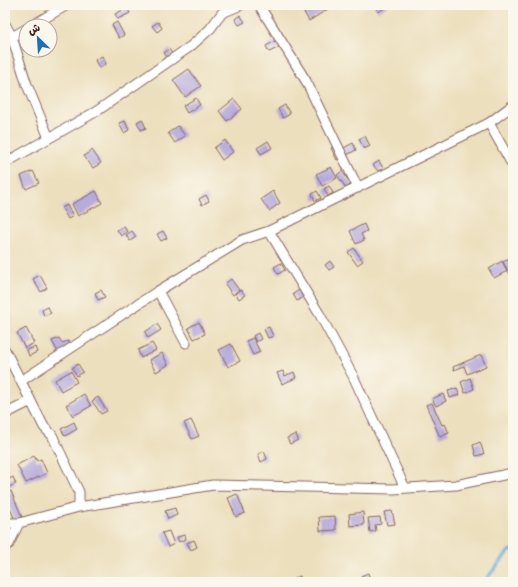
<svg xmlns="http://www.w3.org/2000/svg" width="518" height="587" font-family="Mynerve,'Playpen Sans Arabic',sans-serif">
  <rect width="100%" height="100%" fill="#fbf7ec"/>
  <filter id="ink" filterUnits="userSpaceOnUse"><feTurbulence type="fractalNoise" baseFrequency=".025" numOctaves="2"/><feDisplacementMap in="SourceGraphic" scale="8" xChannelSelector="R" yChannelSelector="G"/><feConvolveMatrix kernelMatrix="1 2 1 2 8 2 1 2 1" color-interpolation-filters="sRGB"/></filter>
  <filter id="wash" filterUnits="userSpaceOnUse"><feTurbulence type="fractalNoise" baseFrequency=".012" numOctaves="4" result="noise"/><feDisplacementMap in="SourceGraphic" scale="16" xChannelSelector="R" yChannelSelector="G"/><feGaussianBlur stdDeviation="0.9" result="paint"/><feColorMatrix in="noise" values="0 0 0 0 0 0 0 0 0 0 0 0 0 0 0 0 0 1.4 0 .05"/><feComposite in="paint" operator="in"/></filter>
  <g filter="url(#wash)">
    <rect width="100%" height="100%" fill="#ecdfbd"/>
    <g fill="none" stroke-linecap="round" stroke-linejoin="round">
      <path stroke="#66acdc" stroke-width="3" d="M484,582L509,551L513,550"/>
    </g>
    <g id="blocks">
      <path fill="#b8abdc" d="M308,5H326L328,9L309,21L302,9Z
        M374,5H390L378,12Z
        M127,8L130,13L118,19L115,14Z
        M240,15L245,22L239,25L235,19Z
        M117,22L124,35L119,38L112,25Z
        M158,22L162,28L157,32L152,26Z
        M277,40L280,47L269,52L266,46Z
        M169,49L173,55L168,58L164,53Z
        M102,56L106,64L99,68L95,60Z
        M189,69L201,86L185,97L173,80Z
        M196,98L200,105L187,113L183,106Z
        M234,99L242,109L227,121L219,111Z
        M285,105L290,114L283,118L278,109Z
        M142,119L146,128L141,130L137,122Z
        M125,121L129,130L124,133L119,123Z
        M178,126L185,136L175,143L168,133Z
        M365,136L370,146L364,149L359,139Z
        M225,140L233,152L222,160L214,148Z
        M268,141L272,148L261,154L257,148Z
        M339,143L342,149L353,143L356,150L337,160L331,148Z
        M92,150L101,163L93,168L84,156Z
        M379,161L383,168L378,171L373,165Z
        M331,167L337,178L322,186L316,174Z
        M33,171L39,183L26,189L21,176Z
        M342,171L351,184L346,188L337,175Z
        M329,186L333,193L328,196L324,189Z
        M96,191L102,203L78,216L72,204Z
        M273,191L280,203L269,211L261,199Z
        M317,191L321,198L315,201L312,194Z
        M206,195L209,201L202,205L199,199Z
        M67,205L73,216L68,219L62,208Z
        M364,224L367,231L361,234L364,240L356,244L350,231Z
        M124,226L127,232L121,236L117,230Z
        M132,231L136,237L130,241L126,235Z
        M163,231L167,238L161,241L157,234Z
        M354,248L363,261L357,265L348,252Z
        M510,258L513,263V272L510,274L503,262Z
        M330,261L334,267L329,270L325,265Z
        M502,261L507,271L494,278L489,269Z
        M281,263L285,270L278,274L274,267Z
        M40,275L47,288L41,292L33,279Z
        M231,279L239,290L233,295L225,284Z
        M101,290L105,297L98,300L95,293Z
        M241,290L245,295L239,299L235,293Z
        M299,290L303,297L297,301L293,294Z
        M48,307L51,313L44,316L42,310Z
        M199,322L205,334L194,339L188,328Z
        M157,324L161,330L148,338L145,332Z
        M269,327L273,336L268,338L264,329Z
        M26,328L34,343L25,348L17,333Z
        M258,333L261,339L256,342L253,336Z
        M59,338L62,343L68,341L73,351L61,358L52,341Z
        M253,338L260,352L253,355L246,341Z
        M152,343L156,350L141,358L138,350Z
        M231,344L240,361L228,367L219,350Z
        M35,347L37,352L29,356L27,350Z
        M162,353L168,365L156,372L149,360Z
        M481,355L486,366L467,374L464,366L454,370L453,367Z
        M78,364L83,372L77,376L72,368Z
        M71,371L77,382L61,391L55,380Z
        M283,371L285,376L294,372L296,378L282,384L277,373Z
        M470,378L474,389L465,393L461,382Z
        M457,388L459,395L450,398L448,391Z
        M84,394L91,406L73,416L66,405Z
        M443,394L446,401L436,406L432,399Z
        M98,397L107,411L101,414L92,401Z
        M432,403L442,425L445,424L449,433L440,437L426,405Z
        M191,420L199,436L192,439L184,423Z
        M74,422L77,429L65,436L61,429Z
        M296,434L298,440L290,444L287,438Z
        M480,442L484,454L476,456L473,445Z
        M264,451L267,459L261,462L258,454Z
        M34,456L37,461L41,459L47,473L26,483L17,465Z
        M13,477L16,484L9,487L6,481Z
        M11,491L22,517L15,520L5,497V494Z
        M513,492V501H511L509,493Z
        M237,494L245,513L236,517L228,498Z
        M175,508L177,515L168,519L165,511Z
        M392,511L395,524L387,525L384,512Z
        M363,512L364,525L350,526L349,514Z
        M335,516L336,530L320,531L319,517Z
        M380,517L381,524L375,525L376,531L370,532L368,518Z
        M169,531L174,544L168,547L162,533Z
        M185,535L186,539L179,542L177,537Z
        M194,540L197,547L191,550L187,543Z
        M368,573L370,580L363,582L361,576Z
        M300,576L303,582H287Z"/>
    </g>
  </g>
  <g filter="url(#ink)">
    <use href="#blocks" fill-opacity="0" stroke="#83625e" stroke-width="1"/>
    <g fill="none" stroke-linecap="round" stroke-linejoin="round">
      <defs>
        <path id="street" d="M259,5L306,81L358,188
          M5,24L12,37L27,85L49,138
          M31,26L67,5
          M5,41L26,29
          M489,123L513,166
          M5,163L97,111L191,46L210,29L222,13L241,5
          M269,231L320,315L353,376L405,488
          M158,291L186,343
          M5,350L44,427L52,435L79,492V507
          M21,381L158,291L242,240L269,231L489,123L513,105
          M5,414L31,401
          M5,523H19L79,507L213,485L393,489L456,485L513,473
          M5,546L9,544L19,523"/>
      </defs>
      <use href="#street" stroke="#83625e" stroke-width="11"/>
      <use href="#street" stroke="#fff" stroke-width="9"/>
    </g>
  </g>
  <rect width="518" height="587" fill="none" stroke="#fbf7ec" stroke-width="20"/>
  <g transform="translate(38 38) rotate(335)"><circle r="19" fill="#fbf7ec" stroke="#b4a19f"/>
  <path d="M0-3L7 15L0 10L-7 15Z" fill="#1f6fb2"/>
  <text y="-6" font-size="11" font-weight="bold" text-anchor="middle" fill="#4a1f2b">ش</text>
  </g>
</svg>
